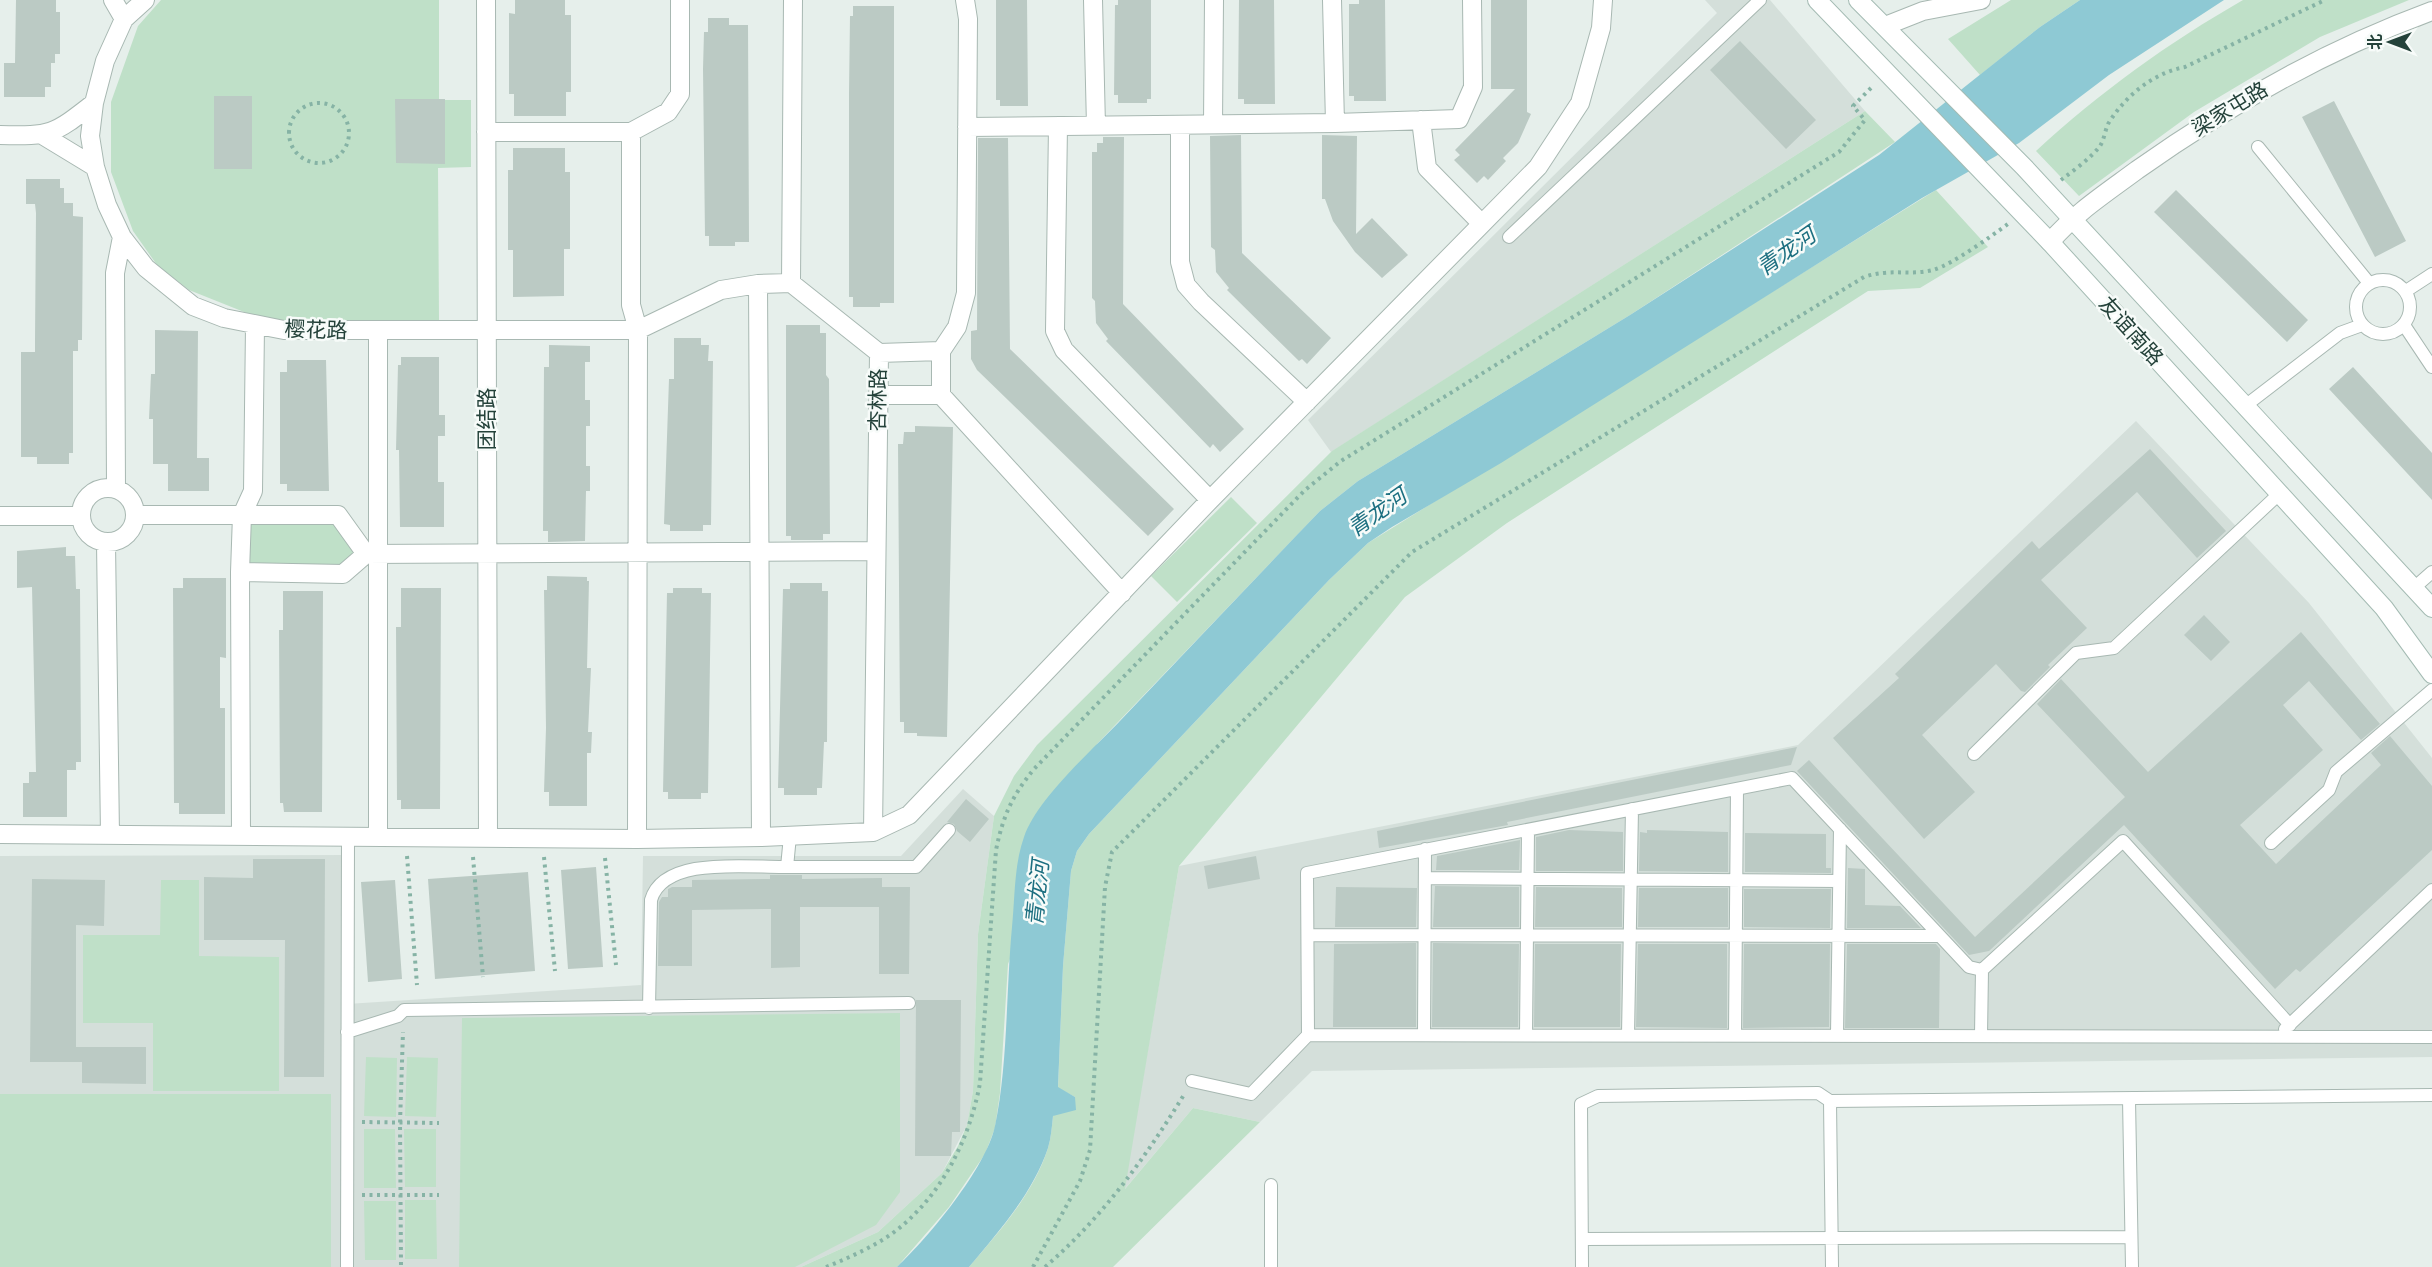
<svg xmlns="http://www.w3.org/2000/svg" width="2432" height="1267" font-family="'Space Grotesk','Noto Sans SC',sans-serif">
  <rect width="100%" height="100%" fill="#e6efeb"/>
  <path fill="#d4dfda" d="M1705,0H1770L1865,111L1331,452L1308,420L1717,13Z
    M2136,421L2309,603L2432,758V1057L1312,1071L1260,1122L1193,1108L1124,1190L1179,866L1798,745Z
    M963,789L994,816L978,934L973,1091L967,1125L942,1173L878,1232L801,1267H0V856L347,855V1004L641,985L643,856H901Z"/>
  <path fill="#bfe0c8" d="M161,0H439V100H471V167L438,168L439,320H264L189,290L157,265L133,231L111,172V102L138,26Z
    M2011,0H2080L2040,27L1980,75L1948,39Z
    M2243,0H2409L2320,37L2194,112L2079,196L2036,151C2100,92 2168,43 2243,0Z
    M1865,111L1895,142L1630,315L1358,481L1320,511L1097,744L1008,964L1000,1093L995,1128L985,1154L949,1207L897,1267H801L878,1232L942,1173L958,1146L967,1125L973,1091L978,934L994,816L1014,776L1037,745L1332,451Z
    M1936,190L1988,247L1920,288L1868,291L1507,523L1405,597L1179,866L1125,1189L1193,1108L1260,1122L1113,1267H969C999,1232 1034,1193 1048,1148C1051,1138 1052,1126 1053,1116L1075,1097L1058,1088L1063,966L1071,871L1077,851L1089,834L1329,580L1368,543Z
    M1231,497L1257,523L1177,602L1151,576Z
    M242,515L338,516L363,553L341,572L242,571Z
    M161,880H199V956L279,957V1091H153V1023H83V935H160Z
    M900,1013V1192L876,1225L795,1267H459L462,1018Z
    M366,1057L397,1058L396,1117L364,1116Z
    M407,1057L438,1058L436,1117L405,1116Z
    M0,1094H331V1267H0Z
    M364,1129H395L396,1188H364Z
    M404,1129H436V1187H405Z
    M405,1200H436L437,1259H405Z
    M364,1201H396V1260H365Z"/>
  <path fill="#8ec9d4" d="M2080,0H2224L2109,75L2019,143L1922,198L1501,463L1392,527L1368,543L1329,580L1089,834L1077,851L1071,871L1063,966L1058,1087L1075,1097L1076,1110L1053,1116C1052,1126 1051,1138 1048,1148C1033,1193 999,1231 969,1267H897C929,1237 986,1168 995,1126C1008,1065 1006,990 1012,927C1015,897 1014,865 1024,837C1037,799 1091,751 1119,722C1186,651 1253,581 1320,511L1358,481L1630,315L1879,155L2040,27Z"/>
  <path fill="#bbcac4" d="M16,0H56V12H60V54H55V63H51V87H45V97H4V63H15Z
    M515,0H565V15H571V92H566V116H514V94H509V13L515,14Z
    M996,0H1027L1028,106H1000V100H996Z
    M1118,0H1151V99H1147V103H1118V95H1114L1115,5H1118Z
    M1239,0H1274L1275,104H1244V99H1238Z
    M1359,0H1385L1386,101H1354V96H1349V4H1359Z
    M1491,0H1527V112L1531,114L1518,143L1503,158L1506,161L1488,180L1484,176L1477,183L1454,160L1460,155L1455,150L1515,89H1491Z
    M853,6H894V303H880V307H853V297H849V93L850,16H853Z
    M708,18H729V25H748L749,242H735V246H709V236H705L703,69L704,32H708Z
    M1740,41L1816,120L1786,149L1710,70Z
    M214,96H252V169H214Z
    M395,99H445V164L396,163Z
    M2334,101L2406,241L2375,257L2302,117Z
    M1241,135L1242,253L1331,338L1307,364L1302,359L1299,361L1227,290L1229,288L1216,272L1215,250L1211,247L1210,136Z
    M1322,135L1357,136L1356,234L1372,218L1408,255L1382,278L1355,252L1333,221L1325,199H1322Z
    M1103,137H1124L1123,304L1244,429L1220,452L1213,444L1210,448L1140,376L1106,341L1108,339L1096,323L1095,301L1092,298V152H1097V143H1103Z
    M978,138H1008L1010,349L1174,509L1148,536L977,370L971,359V331L977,330Z
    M513,148H565V172H570V249H564V296L513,297V250H508V170H513Z
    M26,179H60V188H64V203H73V216L83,217L82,340H78V351H73V453H69V464H37V457H21V352H35V341L36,213L35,204H26Z
    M2176,190L2308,320L2287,342L2154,212Z
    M786,325H820V333H826V375L829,379L830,534H823V540H791V536H786Z
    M155,330L198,331L197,458H209V491H168V464H153V419H149L151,374H155Z
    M674,338H701V345H709L708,361H713L711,525H703V531H670V525L664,524L669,379H674Z
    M549,345L590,346V362H585V400H590V426H586V466H590V491H586L585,541L548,542V531H543L544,367H549Z
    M401,357H439V415H445V436H438V482H444V527H400L399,450H396L398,365H401Z
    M287,360H326L329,491H287V484H280V372H287Z
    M2353,367L2432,453V500L2329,389Z
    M915,426L953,427L947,737L917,736V733H904V722H900L898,444H903L904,432H915Z
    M2150,449L2226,531L2197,558L2137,492L2041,580L2087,628L2048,665L2050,667L2025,692L2021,691L1996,664L1922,735L1975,792L1924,839L1833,738L1899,678L1895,674L2032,541L2039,549Z
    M66,547V556H75L76,589H80L81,762H76V770H67V817H23V783H29V772H36L32,587L17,588V551Z
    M547,576L587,577V581H589L587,668H591L588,732H592L591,753H587V806H549V792H544L546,728L544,590H547Z
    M183,578H226V658L220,657V708H225V814H179V803H174L173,588H183Z
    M790,583H822V591H828L827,742H824L822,788H817V795H784V788H778L783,589H790Z
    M401,588H441L440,809H401V800H397L396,627H401Z
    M673,588H702V593H711L708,793H701V799H668V792H663L667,593H673Z
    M283,591H323L322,812H284L283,803H280L279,630H283Z
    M2204,615L2230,642L2211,661L2184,635Z
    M2301,632L2380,724L2361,740L2309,681L2283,705L2323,750L2240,825L2276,864L2381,765L2371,753L2390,736L2432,786V850L2300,972L2296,969L2275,989L2124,825L1989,951L1969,955L1797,771L1809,760L1975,937L2125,797L2037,704L2061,679L2148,772Z
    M1797,747L1791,765L1507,822L1508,825L1379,848L1377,831Z
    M966,799L989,819L970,842L957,831L954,824L947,822Z
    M1569,830L1623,832V871H1536V837Z
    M1647,830L1728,832V872L1639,871L1640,832L1647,833Z
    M1745,833L1826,834V868H1831V873L1745,872Z
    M1520,840L1519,870H1436L1437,856Z
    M1256,856L1260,879L1208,889L1204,866Z
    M253,859H325L324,1077H284L285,940H204V877L253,878Z
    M596,867L603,967L568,969L561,870Z
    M1848,868L1865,869V905L1900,906L1921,928H1847Z
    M528,872L535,971L435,979L428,879Z
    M770,875H802V879L882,878V887H910L909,974H879V907H800V967L771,968V909L692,910V966H658L659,902L662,897H668V889L672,887H692V880L770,879Z
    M32,879L105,880L104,926L76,925V1047H146V1084L82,1083V1062H30Z
    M395,880L402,979L368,982L361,882Z
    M1435,886L1519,887V927H1433Z
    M1336,887L1417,888L1416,927H1335Z
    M1536,887L1622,888V927H1535Z
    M1639,888H1728V927H1638Z
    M1744,889H1831L1830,928L1744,927Z
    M1416,943V1027H1333L1334,944Z
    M1433,943L1519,944L1518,1027H1432Z
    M1535,944H1621L1620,1027H1534Z
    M1638,944H1727V1028L1636,1027Z
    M1744,944H1830L1829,1027L1743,1028Z
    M1847,944H1936L1940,949L1939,1028H1845Z
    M916,1000H961L960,1132H952L951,1156H915Z"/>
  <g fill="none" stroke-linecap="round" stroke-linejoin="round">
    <defs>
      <path id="service" d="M2258,147L2369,283
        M1509,237L1760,0
        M2356 307a27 27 0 1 1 54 0a27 27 0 1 1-54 0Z
        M2406,291L2432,274
        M2404,325L2432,367
        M2245,406L2340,333L2362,325
        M2415,587L2432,572
        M1974,754L2076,653L2114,648L2279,494
        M2271,843L2329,790L2336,772L2432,690
        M787,867H916L949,830
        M1425,878L1839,881
        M1308,935L1939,936
        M649,1008L651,900C664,855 750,868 787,867L790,836
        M2285,1029L2432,890
        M347,1032L398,1016L404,1010L909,1003
        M1308,1035L2432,1037
        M1424,1035L1425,849
        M1526,1035L1528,830
        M1628,1035L1632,809
        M1735,1035L1737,789
        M1837,1035L1840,829
        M1981,1035L1982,970L2123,841L2290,1025
        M1192,1081L1251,1094L1308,1035L1307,873L1792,778L1969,967L1982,970
        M2129,1099L2132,1267
        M1830,1101L1832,1267
        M1271,1185V1267
        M1582,1239L2131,1237
        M347,1267L348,837
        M1582,1267L1581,1104L1598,1096L1818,1093L1830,1101L2432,1095"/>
      <path id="minor" d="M113,0L124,19
        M145,0L124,19L105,61L94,103L90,136L95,167L107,205L122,237L146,268L193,306L224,318L284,330H638L721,290L758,284L791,283
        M486,0L488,838
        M1093,0L1096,126
        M1332,0L1335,123
        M1885,26L1923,11L1981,0
        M1421,120L1427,168L1481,223
        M1213,124L1214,0
        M1180,125V262L1186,285L1201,302L1307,402
        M1058,126L1055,331L1064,350L1210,500
        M967,127L1335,123L1459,119L1473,87L1472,0
        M486,132H631L668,112L680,94V0
        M631,132V305L638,330L637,839
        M0,135C52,136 53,135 94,103
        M44,136L95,167
        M791,283L793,0
        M791,283L879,353
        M758,284L761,837
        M255,326L253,491L242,515L240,572L343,574L366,554
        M378,331V837
        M941,351V395L1122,593
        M879,353L941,351L957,327L966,293L968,19L965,0
        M878,395H941
        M81 515a27 27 0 1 1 54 0a27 27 0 1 1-54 0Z
        M116,489L115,273L122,237
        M136,515H338L366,554L875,551
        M0,516H80
        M106,543L110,835
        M240,572L241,836
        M873,832L879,353
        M0,834L637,839L761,837L873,832L909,815L1210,500L1538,167L1580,103L1601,28L1603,0"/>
      <path id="tertiary" d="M2050,242C2075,213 2106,193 2137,170C2229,105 2326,50 2432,11"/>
      <path id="secondary" d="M1817,0L2050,242L2384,608L2432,674
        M1858,0L2024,167L2432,608"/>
    </defs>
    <use href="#service" stroke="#a8b8b2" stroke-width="14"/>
    <use href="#minor" stroke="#a8b8b2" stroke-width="20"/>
    <use href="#tertiary" stroke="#a8b8b2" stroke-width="20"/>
    <use href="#secondary" stroke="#a4bbb3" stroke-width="20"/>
    <path stroke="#86b3a5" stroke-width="4" stroke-dasharray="3 4.5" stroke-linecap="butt" d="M289 133a30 30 0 1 1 60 0a30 30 0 1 1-60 0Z
      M2061,180C2074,170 2090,159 2100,146C2104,140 2105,131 2108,124C2125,96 2153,73 2185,67L2325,0
      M407,856L417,985
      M473,857L483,977
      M544,857L555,971
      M605,858L616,965
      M362,1122L439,1123
      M362,1195H439
      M401,1265L400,1123L403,1032
      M826,1267C846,1259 866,1250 884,1239C937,1205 969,1143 980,1083L996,850C1003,816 1012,796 1034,769L1305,490L1341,461L1839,152L1865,120L1853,106L1874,85
      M1033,1267L1080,1181L1090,1150L1105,887L1112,852L1412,552L1864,277C1891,268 1909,276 1933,270C1953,264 1990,237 2008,224
      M1045,1267C1102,1218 1146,1157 1185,1093"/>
    <use href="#service" stroke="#fff" stroke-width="12"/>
    <use href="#minor" stroke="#fff" stroke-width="18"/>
    <use href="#tertiary" stroke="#fff" stroke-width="18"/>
    <use href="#secondary" stroke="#fff" stroke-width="18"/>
  </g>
  <g text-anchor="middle" stroke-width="5" stroke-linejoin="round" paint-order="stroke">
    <g font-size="21" fill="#24423a" stroke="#f7fbf9">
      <text transform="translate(2230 109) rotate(-31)" y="7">梁家屯路</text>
      <text transform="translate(316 330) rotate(2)" y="7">樱花路</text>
      <text transform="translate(2131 331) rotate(48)" y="7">友谊南路</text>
      <text transform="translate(878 400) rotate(-89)" y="7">杏林路</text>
      <text transform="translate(487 419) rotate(-90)" y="7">团结路</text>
    </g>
    <g font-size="22" font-style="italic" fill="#1c6f80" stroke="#f7fbf9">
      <text transform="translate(1786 251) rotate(-35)" y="8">青龙河</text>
      <text transform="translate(1377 512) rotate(-35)" y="8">青龙河</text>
      <text transform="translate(1037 893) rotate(-84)" y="8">青龙河</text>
    </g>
  </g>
  <g transform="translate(2390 42) rotate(270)" stroke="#f7fbf9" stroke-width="4.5" paint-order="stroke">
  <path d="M0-4.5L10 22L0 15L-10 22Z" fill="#24423a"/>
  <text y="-9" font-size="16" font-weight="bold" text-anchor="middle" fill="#24423a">北</text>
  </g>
</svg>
